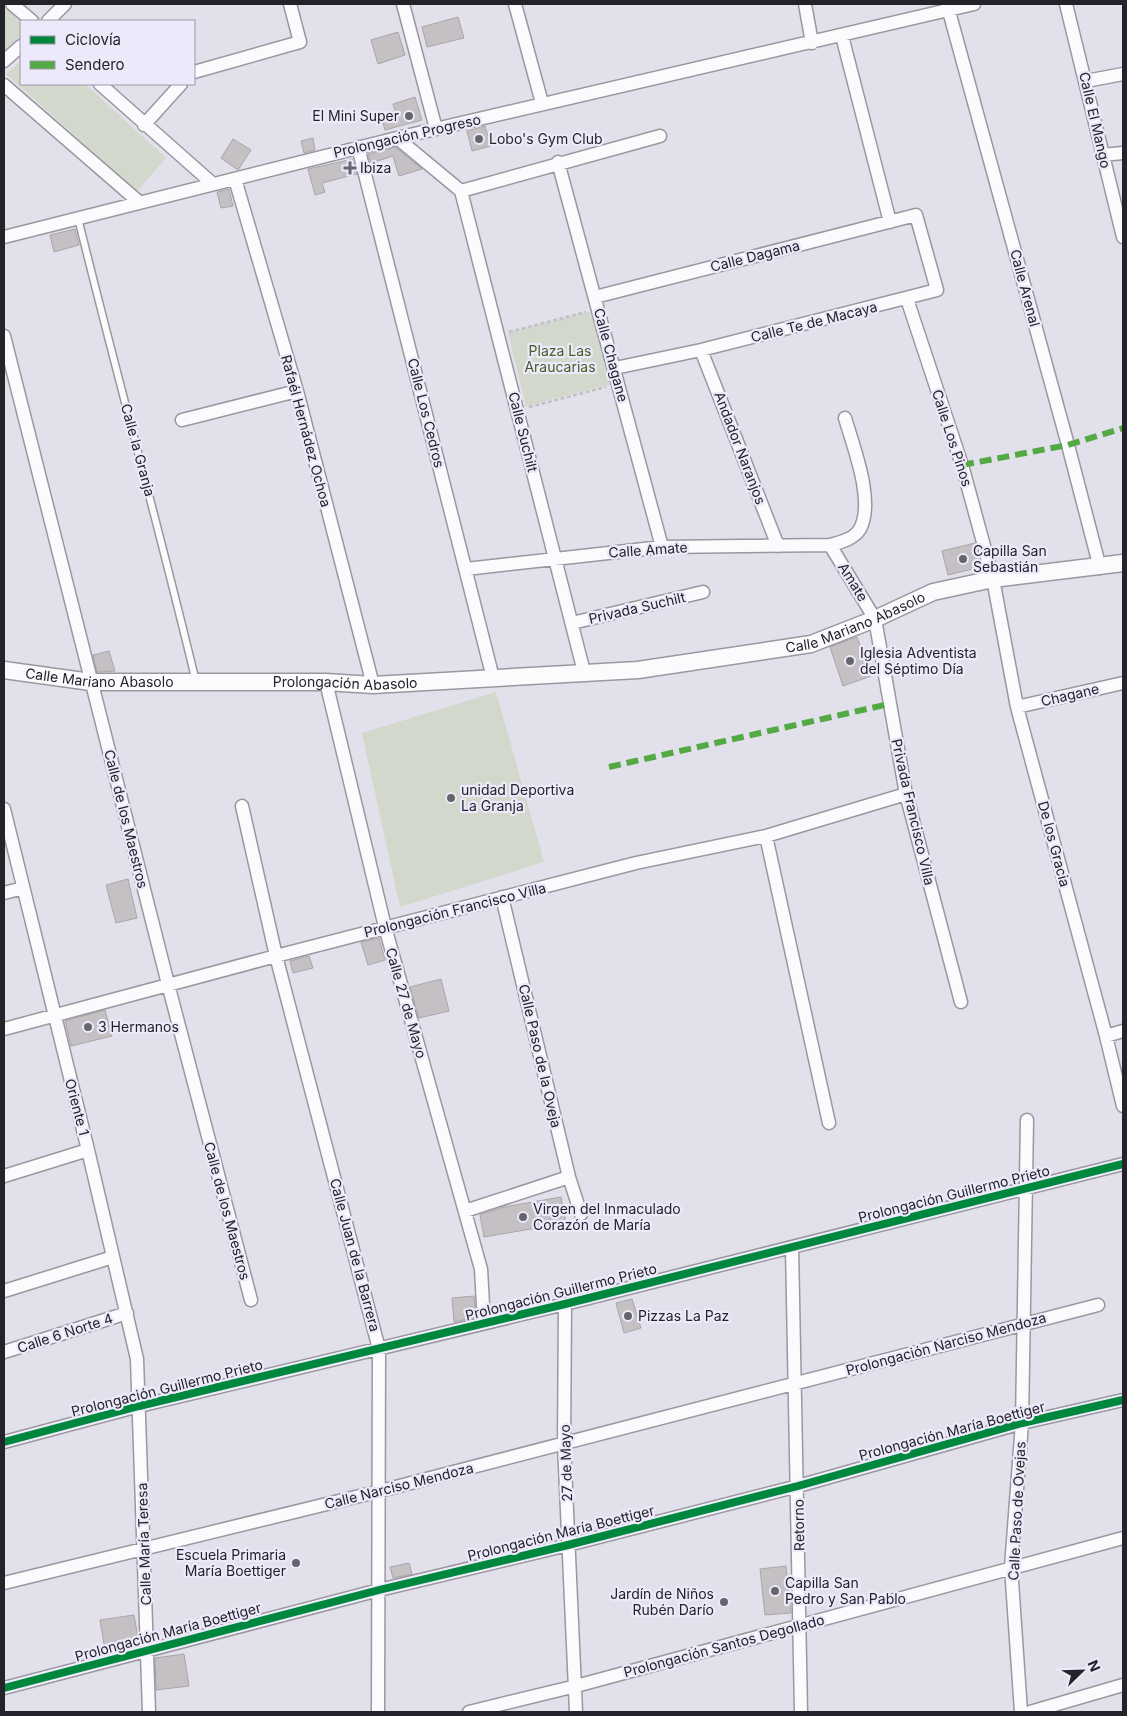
<svg xmlns="http://www.w3.org/2000/svg" width="1127" height="1716" font-family="Inter,sans-serif">
  <rect width="100%" height="100%" fill="#e2e0ea"/>
  <path fill="#d2d8cc" d="M4,7L21,23V37L5,51Z
    M21,61V84H85L166,158L137,191L6,74Z
    M593,311L611,384L526,406L508,333Z
    M496,692L544,862L400,907L362,733Z"/>
  <path fill="#c4c0c3" stroke="#aaa5a9" d="M458,17L464,38L427,47L422,27Z
    M398,32L405,55L378,64L371,40Z
    M415,97L422,120L385,130L381,116L395,111L393,104Z
    M485,126L491,146L472,151L467,131Z
    M313,138L315,150L304,153L301,141Z
    M233,139L251,150L238,170L221,158Z
    M395,147L422,169L399,176L393,156L371,163L368,154Z
    M353,159L357,174L322,183L325,192L315,195L308,169Z
    M229,189L233,206L221,208L217,192Z
    M75,229L79,245L54,252L50,235Z
    M975,543L981,567L948,575L942,551Z
    M857,637L871,676L843,686L830,647Z
    M109,651L115,671L97,672L93,655Z
    M128,879L137,918L116,923L106,885Z
    M379,938L385,960L368,965L361,942Z
    M309,956L313,968L293,973L290,961Z
    M441,979L449,1011L419,1018L410,987Z
    M105,1010L112,1036L71,1046L65,1021Z
    M561,1197L566,1223L484,1237L480,1215L504,1207Z
    M474,1296L476,1317L454,1322L452,1298Z
    M632,1299L641,1328L624,1333L616,1303Z
    M409,1563L412,1574L393,1578L390,1567Z
    M786,1566L791,1613L765,1615L760,1569Z
    M134,1615L139,1644L105,1650L100,1620Z
    M184,1654L189,1686L156,1690L155,1658Z"/>
  <g fill="none" stroke-linecap="round" stroke-linejoin="round">
    <defs>
      <path id="service" d="M78,218C116,373 159,527 196,682"/>
      <path id="minor" d="M12,4L32,21
        M403,4L436,129
        M515,4L542,103
        M805,4L812,43
        M947,4L1068,445L1100,568
        M1066,4L1123,237
        M48,21L65,4
        M842,36L890,222
        M4,61L21,46
        M194,72L300,42L290,4
        M1086,81L1123,74
        M100,84L213,184
        M4,85L139,202
        M144,125L181,84
        M397,138L461,191
        M358,147L493,678
        M1102,155L1123,153
        M558,162L662,547
        M235,179L297,391L373,685
        M461,191L584,672
        M461,191L660,136
        M4,237L397,138L974,4
        M595,297L916,215L937,290L701,350L615,368
        M907,299L962,465L993,579L1017,707L1106,1036L1123,1106
        M4,336L168,984L251,1300
        M701,350L778,546
        M182,420L297,391
        M830,545L875,619L906,794L961,1002
        M466,569L662,547L830,545C841,542 854,539 860,529C875,501 853,446 845,418
        M572,623L703,592
        M326,682L385,927L481,1269L484,1323
        M1017,707L1123,683
        M242,806L276,956L379,1349L378,1712
        M4,809L88,1150L137,1359L149,1712
        M766,836L829,1123
        M4,893L23,888
        M502,897L569,1177L581,1214
        M4,1029L276,956L636,863L766,836L906,794
        M1106,1036L1123,1031
        M4,1176L88,1150
        M465,1211L569,1177
        M792,1247L801,1712
        M4,1291L113,1257
        M565,1304L564,1444L576,1712
        M4,1352L127,1313
        M4,1442L139,1406L565,1304L1123,1164
        M4,1583L380,1491L1098,1305
        M4,1688L379,1590L568,1545L798,1486L1022,1423L1123,1400
        M469,1712L576,1686L1123,1538
        M1021,1712L1011,1567L1022,1423L1027,1120
        M1030,1712L1123,1685"/>
      <g id="tertiary">
        <path id="s1" d="M4,670L91,682H326L373,685L638,670L811,644L875,619L933,592L993,579L1123,563"/>
      </g>
    </defs>
    <use href="#service" stroke="#99989f" stroke-width="9"/>
    <use href="#minor" stroke="#99989f" stroke-width="15"/>
    <use href="#tertiary" stroke="#99989f" stroke-width="19"/>
    <path stroke="#c1c1c5" stroke-width="2.5" stroke-dasharray="4 2.5" stroke-linecap="butt" d="M509,332L586,312
      M529,407L606,387"/>
    <use href="#service" stroke="#fbfafc" stroke-width="6"/>
    <use href="#minor" stroke="#fbfafc" stroke-width="12"/>
    <use href="#tertiary" stroke="#fbfafc" stroke-width="16"/>
    <path stroke="#53aa44" stroke-width="6" stroke-dasharray="12 6" stroke-linecap="butt" d="M962,465L1068,445L1123,428
      M609,767L889,704"/>
    <defs>
      <path id="cycleway" d="M4,1442L139,1406L565,1304L1123,1164
        M4,1688L379,1590L568,1545L798,1486L1022,1423L1123,1400"/>
    </defs>
    <use href="#cycleway" stroke="#ece9fb" stroke-width="11"/>
    <use href="#cycleway" stroke="#00873e" stroke-width="8"/>
  </g>
  <g fill="#66656d" stroke="#ece9fb" stroke-width="2">
    <circle cx="409" cy="116" r="5"/>
    <circle cx="479" cy="139" r="5"/>
    <path d="M347.5 160.5h5v5h5v5h-5v5h-5v-5h-5v-5h5z"/>
    <circle cx="963" cy="559" r="5"/>
    <circle cx="850" cy="661" r="5"/>
    <circle cx="451" cy="798" r="5"/>
    <circle cx="88" cy="1027" r="5"/>
    <circle cx="523" cy="1217" r="5"/>
    <circle cx="628" cy="1316" r="5"/>
    <circle cx="296" cy="1563" r="5"/>
    <circle cx="775" cy="1591" r="5"/>
    <circle cx="724" cy="1602" r="5"/>
  </g>
  <g text-anchor="middle" stroke-width="4.5" stroke-linejoin="round" paint-order="stroke">
    <g font-size="14" fill="#24232a" stroke="#ece9fb" text-anchor="start">
      <text x="399" y="121" text-anchor="end">El Mini Super</text>
      <text x="489" y="144">Lobo's Gym Club</text>
      <text x="360" y="173">Ibiza</text>
      <text x="973" y="556">Capilla San<tspan x="973" dy="16">Sebastián</tspan></text>
      <text x="860" y="658">Iglesia Adventista<tspan x="860" dy="16">del Séptimo Día</tspan></text>
      <text x="461" y="795">unidad Deportiva<tspan x="461" dy="16">La Granja</tspan></text>
      <text x="98" y="1032">3 Hermanos</text>
      <text x="533" y="1214">Virgen del Inmaculado<tspan x="533" dy="16">Corazón de María</tspan></text>
      <text x="638" y="1321">Pizzas La Paz</text>
      <text x="286" y="1560" text-anchor="end">Escuela Primaria<tspan x="286" dy="16">María Boettiger</tspan></text>
      <text x="785" y="1588">Capilla San<tspan x="785" dy="16">Pedro y San Pablo</tspan></text>
      <text x="714" y="1599" text-anchor="end">Jardín de Niños<tspan x="714" dy="16">Rubén Darío</tspan></text>
    </g>
    <g font-size="14" fill="#24232a" stroke="#ece9fb">
      <text transform="translate(1095 120) rotate(77)" y="5">Calle El Mango</text>
      <text transform="translate(407 136) rotate(-13)" y="5">Prolongación Progreso</text>
      <text transform="translate(755 256) rotate(-14)" y="5">Calle Dagama</text>
      <text transform="translate(1025 288) rotate(75)" y="5">Calle Arenal</text>
      <text transform="translate(814 322) rotate(-14)" y="5">Calle Te de Macaya</text>
      <text transform="translate(611 355) rotate(75)" y="5">Calle Chagane</text>
      <text transform="translate(426 413) rotate(76)" y="5">Calle Los Cedros</text>
      <text transform="translate(306 431) rotate(75)" y="5">Rafaél Hernádez Ochoa</text>
      <text transform="translate(523 432) rotate(76)" y="5">Calle Suchilt</text>
      <text transform="translate(952 438) rotate(72)" y="5">Calle Los Pinos</text>
      <text transform="translate(740 448) rotate(69)" y="5">Andador Naranjos</text>
      <text transform="translate(138 450) rotate(75)" y="5">Calle la Granja</text>
      <text transform="translate(648 550) rotate(-4)" y="5">Calle Amate</text>
      <text transform="translate(853 582) rotate(58)" y="5">Amate</text>
      <text transform="translate(637 608) rotate(-13)" y="5">Privada Suchilt</text>
      <text dy="5" stroke="none"><textPath href="#s1" startOffset="859">Calle Mariano Abasolo</textPath></text>
      <text dy="5" stroke="none"><textPath href="#s1" startOffset="96">Calle Mariano Abasolo</textPath></text>
      <text dy="5" stroke="none"><textPath href="#s1" startOffset="342">Prolongación Abasolo</textPath></text>
      <text transform="translate(1070 695) rotate(-13)" y="5">Chagane</text>
      <text transform="translate(913 812) rotate(77)" y="5">Privada Francisco Villa</text>
      <text transform="translate(126 819) rotate(76)" y="5">Calle de los Maestros</text>
      <text transform="translate(1054 844) rotate(75)" y="5">De los Gracia</text>
      <text transform="translate(455 910) rotate(-14)" y="5">Prolongación Francisco Villa</text>
      <text transform="translate(406 1003) rotate(74)" y="5">Calle 27 de Mayo</text>
      <text transform="translate(540 1056) rotate(77)" y="5">Calle Paso de la Oveja</text>
      <text transform="translate(77 1107) rotate(75)" y="5">Oriente 1</text>
      <text transform="translate(954 1194) rotate(-14)" y="5">Prolongación Guillermo Prieto</text>
      <text transform="translate(227 1211) rotate(75)" y="5">Calle de los Maestros</text>
      <text transform="translate(355 1255) rotate(75)" y="5">Calle Juan de la Barrera</text>
      <text transform="translate(561 1292) rotate(-14)" y="5">Prolongación Guillermo Prieto</text>
      <text transform="translate(65 1333) rotate(-18)" y="5">Calle 6 Norte 4</text>
      <text transform="translate(946 1344) rotate(-15)" y="5">Prolongación Narciso Mendoza</text>
      <text transform="translate(167 1388) rotate(-14)" y="5">Prolongación Guillermo Prieto</text>
      <text transform="translate(952 1431) rotate(-15)" y="5">Prolongación María Boettiger</text>
      <text transform="translate(566 1463) rotate(-92)" y="5">27 de Mayo</text>
      <text transform="translate(399 1486) rotate(-14)" y="5">Calle Narciso Mendoza</text>
      <text transform="translate(1017 1511) rotate(-87)" y="5">Calle Paso de Ovejas</text>
      <text transform="translate(799 1525) rotate(-91)" y="5">Retorno</text>
      <text transform="translate(561 1533) rotate(-14)" y="5">Prolongación María Boettiger</text>
      <text transform="translate(144 1544) rotate(-92)" y="5">Calle María Teresa</text>
      <text transform="translate(168 1632) rotate(-15)" y="5">Prolongación María Boettiger</text>
      <text transform="translate(724 1646) rotate(-15)" y="5">Prolongación Santos Degollado</text>
    </g>
    <g font-size="14" fill="#4a5c24" stroke="#ece9fb">
      <text x="560" y="356">Plaza Las<tspan x="560" dy="16">Araucarias</tspan></text>
    </g>
  </g>
  <rect width="1127" height="1716" fill="none" stroke="#24232a" stroke-width="10"/>
  <rect x="20" y="20" width="175" height="65" fill="#ece9fb" stroke="#9c9aa7"/>
  <rect x="30" y="36" width="25" height="8" fill="#00873e" stroke="#9c9aa7"/>
  <text x="65" y="45" font-size="15" fill="#24232a">Ciclovía</text>
  <rect x="30" y="61" width="25" height="8" fill="#53aa44" stroke="#9c9aa7"/>
  <text x="65" y="70" font-size="15" fill="#24232a">Sendero</text>
  <g transform="translate(1082 1671) rotate(67)" stroke="#ece9fb" stroke-width="4" paint-order="stroke">
  <path d="M0-4L9 19L0 12L-9 19Z" fill="#24232a"/>
  <text y="-8" font-size="14" font-weight="bold" text-anchor="middle" fill="#24232a">N</text>
  </g>
</svg>
